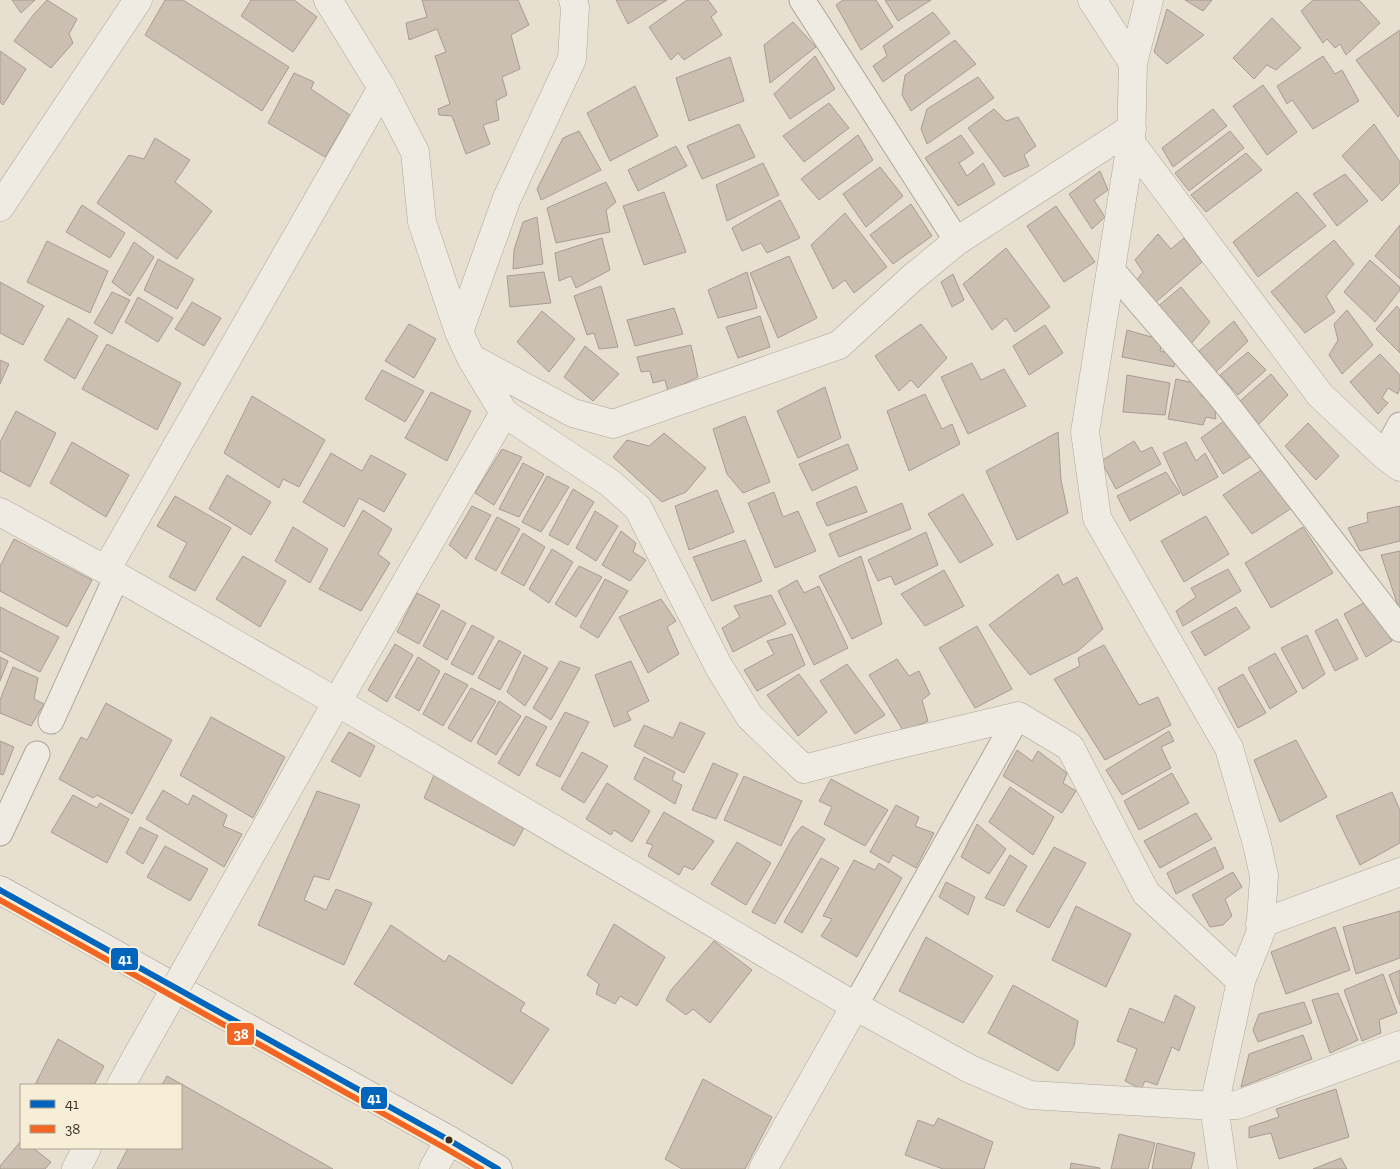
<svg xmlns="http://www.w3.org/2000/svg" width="1400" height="1169" font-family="'Zilla Slab',serif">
  <rect width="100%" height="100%" fill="#e7e0d1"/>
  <path fill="#cbbfb2" stroke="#a89c90" d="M12,0H35L21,13Z
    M47,0L77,19L69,34L73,43L51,68L14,41L34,14Z
    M165,0H183L289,67L262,111L145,35Z
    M251,0H294L317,17L293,52L241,16Z
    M422,0H518L529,25L511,35L520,69L502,77L507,95L496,101L499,120L483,125L490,144L466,154L452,116L439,115L438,109L450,104L435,56L446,52L437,29L409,40L406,23L427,17Z
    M616,0H667L628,24Z
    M687,0H708L717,12L711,17L722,35L684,60L678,53L671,60L649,27Z
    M843,0H876L893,27L861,50L836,5Z
    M885,0H931L898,21Z
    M1185,0H1212L1203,11Z
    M1313,0H1359L1380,23L1346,55L1340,44L1335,48L1327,39L1323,43L1301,11Z
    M1167,9L1204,35L1167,64L1154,52Z
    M933,12L950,33L883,82L873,66L887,56L883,46Z
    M1272,18L1301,48L1276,70L1267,65L1254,79L1233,58Z
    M793,22L816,47L770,83L764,45Z
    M1400,30V115L1398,117L1356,60Z
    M955,40L976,64L911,111L902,95L905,75Z
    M0,51L26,69L3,105L0,102Z
    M815,56L835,89L790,119L774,94Z
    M1323,56L1335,74L1342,70L1359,101L1313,129L1292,100L1287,104L1277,86Z
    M730,57L744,101L689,121L676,78Z
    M294,73L314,82L311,89L350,115L325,157L268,123Z
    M978,77L994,98L927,144L921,129L927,109Z
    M1263,85L1297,132L1267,155L1233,106Z
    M635,86L658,136L610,161L587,113Z
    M829,103L849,128L804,162L783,136Z
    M994,109L1006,121L1018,117L1036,146L1024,155L1029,166L1004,177L968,128Z
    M1213,109L1227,126L1173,167L1162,148Z
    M739,124L755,157L702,179L687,146Z
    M1374,124L1400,162V183L1382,201L1342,156Z
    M579,131L601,170L541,200L537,189L563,138Z
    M1230,131L1244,148L1189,191L1175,173Z
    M858,135L873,160L819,200L801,179Z
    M961,135L974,153L959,163L967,176L983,163L995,184L958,206L925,158Z
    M155,138L190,160L175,182L212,211L177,259L97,203L129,155L144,159Z
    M676,146L687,166L638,191L628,170Z
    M1246,153L1262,170L1206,212L1191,195Z
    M763,163L779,195L727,221L716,185Z
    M880,167L903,196L866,227L843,194Z
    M1100,171L1108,190L1094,200L1105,217L1092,229L1069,194Z
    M1345,174L1368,201L1337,226L1313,194Z
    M606,182L616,202L606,210L610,232L556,243L547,208Z
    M664,192L686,252L644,265L623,206Z
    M1297,192L1326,226L1258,277L1233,242Z
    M780,200L800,238L767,253L761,243L742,251L732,228Z
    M911,204L932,236L893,264L870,235Z
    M82,205L125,233L110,258L66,232Z
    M1056,206L1095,262L1064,282L1027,226Z
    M845,213L887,267L854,293L845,280L833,289L811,245Z
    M537,217L543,264L513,269L514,250L523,222Z
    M1400,225V279L1375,256Z
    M1158,234L1171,249L1184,238L1202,262L1155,303L1136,281L1143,272L1135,260Z
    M602,238L610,270L576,288L571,276L559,281L555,253Z
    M1334,240L1354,264L1326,296L1335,312L1305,333L1271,292Z
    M47,241L108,271L90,313L27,282Z
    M134,242L154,257L130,296L112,282Z
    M1006,248L1050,307L1015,332L1006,318L992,330L963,284Z
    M789,256L817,318L778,338L750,273Z
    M158,259L194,279L177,309L144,290Z
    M1370,260L1400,287V290L1375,322L1344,292Z
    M544,272L551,303L510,307L507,276Z
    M747,272L757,308L718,318L708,290Z
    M953,274L964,300L952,307L941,282Z
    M0,282L44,306L23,345L0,333Z
    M601,286L618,347L599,349L594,333L587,335L574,296Z
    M1181,287L1210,322L1189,346L1157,307Z
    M112,292L130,300L112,334L94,323Z
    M138,297L173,318L158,342L125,322Z
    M192,302L221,318L204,346L175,329Z
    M1397,306L1400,310V353L1376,329Z
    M674,308L683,334L635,346L627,320Z
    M1347,310L1373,345L1342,374L1329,355L1338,340L1334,324Z
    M542,311L575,339L549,372L517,342Z
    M760,316L770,347L738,358L726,327Z
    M68,318L98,336L75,379L44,360Z
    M1234,321L1248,341L1216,372L1199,351Z
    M409,324L436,339L414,378L385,361Z
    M921,324L947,358L918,388L911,380L899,391L875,356Z
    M1045,325L1063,353L1029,375L1013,346Z
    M1127,330L1162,340L1160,351L1176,355L1174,367L1122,357Z
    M107,344L181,383L157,430L82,389Z
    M691,345L698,377L668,392L665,380L653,383L650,371L641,372L637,357Z
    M585,346L619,374L593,401L564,377Z
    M1248,352L1266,370L1238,395L1220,375Z
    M1380,354L1400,375V387L1398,394L1388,388L1382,398L1388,403L1378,414L1350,382Z
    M0,360L9,364L0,384Z
    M972,363L981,380L1004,369L1026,406L968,434L941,377Z
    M382,370L424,391L405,422L365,399Z
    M1271,374L1288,395L1258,425L1240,401Z
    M1127,375L1170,383L1165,415L1123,412Z
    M1176,379L1203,385L1201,396L1213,398L1216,419L1206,417L1203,425L1168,419Z
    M825,387L841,438L798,458L777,411Z
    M431,392L471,411L447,461L405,438Z
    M925,394L942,429L952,424L960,444L909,471L887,411Z
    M252,396L325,440L299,487L283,479L279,488L224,453Z
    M16,411L56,433L30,487L0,471V442Z
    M745,416L770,482L743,493L727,474L713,429Z
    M1228,418L1257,453L1223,474L1201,438Z
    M1308,423L1339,456L1316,480L1285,446Z
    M1058,432L1061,480L1068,513L1017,540L986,471Z
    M664,433L706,468L686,492L662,502L613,457L627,440L649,446Z
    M1134,441L1141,452L1152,447L1161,464L1116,489L1101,461Z
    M72,442L129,475L106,517L50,483Z
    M1186,442L1196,461L1205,453L1218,477L1183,496L1163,453Z
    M848,444L858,469L812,491L799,464Z
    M502,449L522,457L494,505L475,493Z
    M331,453L362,471L371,455L406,474L384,512L359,498L344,527L303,502Z
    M523,463L544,474L519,517L499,509Z
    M1266,467L1295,506L1252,534L1223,495Z
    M1166,472L1180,493L1130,521L1117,496Z
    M227,475L271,502L251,535L209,509Z
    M547,476L569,487L541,532L522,522Z
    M856,486L867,512L827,526L816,503Z
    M573,489L594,502L568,545L549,535Z
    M717,490L734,532L689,550L675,506Z
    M774,492L783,517L798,511L816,551L775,568L748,503Z
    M963,494L993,545L960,563L928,514Z
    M175,496L231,528L195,591L169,577L187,543L157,526Z
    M902,503L911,529L839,557L829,534Z
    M472,506L491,515L466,559L449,545Z
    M1400,506V541L1360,551L1348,528L1368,522L1367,513Z
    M363,510L392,529L378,554L390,563L361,611L319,589Z
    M595,511L618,526L596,561L576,548Z
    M1206,516L1229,554L1184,582L1161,541Z
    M497,517L520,529L496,571L475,559Z
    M293,527L328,549L310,583L275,561Z
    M1303,527L1333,573L1271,608L1245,563Z
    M621,531L636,543L633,552L646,560L630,581L602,565Z
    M926,532L938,565L895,585L891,576L878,581L868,560Z
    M523,533L545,547L524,586L501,573Z
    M14,539L92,580L67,627L0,591V566Z
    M745,540L762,581L712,601L693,557Z
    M552,549L573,562L549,603L529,589Z
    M1400,551V605L1398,606L1381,555Z
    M243,556L286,581L260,627L216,599Z
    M861,556L882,624L852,639L819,576Z
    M579,566L602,577L576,617L555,604Z
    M1228,569L1241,591L1183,626L1176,611L1196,597L1191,588Z
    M944,570L964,606L925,626L901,594Z
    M1058,574L1063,585L1077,577L1103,629L1078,651L1030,675L989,625Z
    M605,579L628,591L598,638L580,627Z
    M797,580L804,593L819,586L848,648L814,665L778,591Z
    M417,593L440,605L419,644L397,632Z
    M771,595L786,624L733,652L722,628L740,617L734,606Z
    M661,599L676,621L667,627L679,654L648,673L619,617Z
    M1367,601L1392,641L1366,657L1344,614Z
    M0,607L59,637L40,672L0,651Z
    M1236,607L1250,628L1205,656L1191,632Z
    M442,610L466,623L447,660L423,646Z
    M1337,619L1358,659L1335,671L1315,631Z
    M472,625L494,637L473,675L451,664Z
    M977,626L1012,689L975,708L939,648Z
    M792,634L805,665L757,691L744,670L774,654L767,641Z
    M1307,635L1325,674L1303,689L1281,648Z
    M499,640L521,652L500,690L478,678Z
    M395,644L413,655L387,702L368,690Z
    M1104,645L1139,705L1158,697L1171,725L1105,760L1054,679L1080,666L1078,658Z
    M1275,653L1297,692L1270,709L1248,668Z
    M524,655L548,668L525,706L507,692Z
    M0,657L8,661L0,681Z
    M418,657L440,671L419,711L395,697Z
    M897,659L909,676L919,671L930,694L922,700L928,721L904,732L869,675Z
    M560,661L580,668L551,720L533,708Z
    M631,661L649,701L627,712L631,720L614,727L595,675Z
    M847,664L885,715L855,734L820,681Z
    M13,667L38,678L34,699L44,704L31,726L0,713V700Z
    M445,673L468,685L443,726L423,714Z
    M799,674L827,712L798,736L767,695Z
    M1243,674L1266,713L1238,728L1218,688Z
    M471,688L496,701L471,742L448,728Z
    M499,701L521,716L496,755L477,743Z
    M106,703L172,740L132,814L97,795L93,798L59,779L81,737L87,740Z
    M565,712L589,722L560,777L536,765Z
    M526,716L547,727L519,776L498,763Z
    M211,717L285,757L253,818L180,775Z
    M680,722L705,733L684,773L634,746L644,725L673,738Z
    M1169,731L1174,741L1161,747L1171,768L1122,795L1106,770Z
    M349,732L375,746L360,777L331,761Z
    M1296,740L1327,797L1280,822L1254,760Z
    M0,741L14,747L3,775L0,774Z
    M1017,750L1032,761L1038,751L1067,773L1063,783L1076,791L1062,813L1003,776Z
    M582,752L608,766L584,803L561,789Z
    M644,757L675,772L672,780L682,785L675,804L634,779Z
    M713,763L738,774L716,819L692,810Z
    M1172,773L1189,803L1139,830L1124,801Z
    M434,775L524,828L514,846L424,798Z
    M744,776L802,801L781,846L724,820Z
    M831,779L888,810L865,846L824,824L832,807L819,801Z
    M607,783L650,811L632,842L614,830L611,835L586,819Z
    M1010,787L1054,817L1033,855L989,822Z
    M163,790L188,805L193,795L227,815L223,826L242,834L224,867L146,819Z
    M317,791L360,805L329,880L314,876L304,900L326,910L336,889L372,903L344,965L258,925Z
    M1392,792L1400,810V843L1360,865L1336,816Z
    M73,795L97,808L100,803L129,819L107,863L51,832Z
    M896,805L919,817L915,826L934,833L916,868L893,855L889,863L870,852Z
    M664,812L714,841L693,870L684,866L679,875L648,856L653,845L646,843Z
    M1196,813L1212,839L1160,868L1144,841Z
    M977,824L1006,849L989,874L961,857Z
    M802,826L825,839L775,924L752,912L793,837Z
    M140,827L158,836L143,864L126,853Z
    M737,842L771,863L746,905L711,884Z
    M165,846L208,869L190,901L147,877Z
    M1054,847L1086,863L1049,928L1016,911Z
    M1215,847L1224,868L1176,894L1167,873Z
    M1010,855L1027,866L1004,906L985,898Z
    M821,858L839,868L802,933L784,922Z
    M854,860L875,870L879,863L902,878L857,957L821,936L832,919L823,916Z
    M1233,872L1242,887L1225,899L1232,916L1223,925L1210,927L1192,895Z
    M946,882L975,897L968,915L939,897Z
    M1076,906L1131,934L1106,987L1052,960Z
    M1400,911V958L1356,974L1343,927Z
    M614,924L665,957L637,1006L620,996L615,1004L596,994L599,984L587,975Z
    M391,925L445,962L449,955L525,1003L520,1011L549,1029L512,1084L354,984Z
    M1335,927L1350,970L1286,994L1271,952Z
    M926,937L993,976L963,1023L899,991Z
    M714,941L752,970L710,1023L693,1009L686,1015L666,1000L671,990Z
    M1400,970V1005L1389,975Z
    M1383,974L1397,1013L1379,1020L1381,1033L1362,1041L1344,990Z
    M1013,985L1078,1021L1074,1046L1058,1071L988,1033Z
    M1338,993L1358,1040L1330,1053L1312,1000Z
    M1175,995L1195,1007L1179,1051L1172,1047L1157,1085L1145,1081L1141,1089L1125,1081L1137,1049L1117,1041L1130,1008L1164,1023Z
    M1304,1002L1312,1023L1258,1042L1253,1030L1259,1014Z
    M1303,1035L1312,1059L1241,1087L1249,1054Z
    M58,1039L104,1066L94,1085H35Z
    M167,1076L333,1169H117L128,1148H181V1085H162Z
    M703,1079L772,1117L745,1169H682L665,1159Z
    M1336,1089L1349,1137L1279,1159L1271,1133L1249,1138V1127L1279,1117L1276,1109Z
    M938,1118L993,1142L984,1169H943L905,1155L918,1120L934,1126Z
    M1119,1134L1155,1143L1148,1169H1111Z
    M21,1141V1148H33L51,1162L45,1169H0V1166Z
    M1157,1143L1195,1153L1191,1169H1152Z
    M1341,1158L1347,1169H1313Z
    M1071,1163L1100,1168V1169H1070Z"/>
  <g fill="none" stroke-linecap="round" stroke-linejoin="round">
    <defs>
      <path id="lane" d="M802,0L957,241
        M1111,269L1220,396L1400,629
        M1384,455L1400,425
        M51,721L117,576
        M0,833L37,754
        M855,1006L1018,716"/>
      <path id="street" d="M328,0L382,88L415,152L422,222L459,332L471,358L504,413L610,483L638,508L719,667L750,717L804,769L880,749L1018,716L1070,747L1146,893L1241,981
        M1092,0L1133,63
        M1149,0L1133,63L1131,143L1085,432L1097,518L1229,748L1257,844L1264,876L1260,934L1241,981L1214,1106L1223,1169
        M1131,143L1320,395L1384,455L1400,467
        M0,207L138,0
        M459,332L507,198L572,59L575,7L573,0
        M471,358L573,413L613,424L839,345L912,278L957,241L1132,128
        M0,512L106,570L337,702L855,1006L970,1069L1030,1095L1214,1106L1237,1105L1400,1045
        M106,570L382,88
        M1260,924L1400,872
        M192,959L337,702L504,413
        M121,1085L137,1056
        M76,1169L87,1148
        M433,1169L449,1140
        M763,1169L855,1006"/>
      <path id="secondary" d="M0,890L449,1140L498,1169"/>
    </defs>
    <use href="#lane" stroke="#ada599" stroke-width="27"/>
    <use href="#street" stroke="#ada599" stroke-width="29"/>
    <use href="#secondary" stroke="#9c958a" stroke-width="29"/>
    <use href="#lane" stroke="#efebe3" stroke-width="25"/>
    <use href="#street" stroke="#efebe3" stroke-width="28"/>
    <use href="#secondary" stroke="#efebe3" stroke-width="28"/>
    <defs>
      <path id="street-bridge" d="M137,1056L192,959"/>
    </defs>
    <use href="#street-bridge" stroke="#ada599" stroke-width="29" stroke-linecap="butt"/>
    <use href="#street-bridge" stroke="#efebe3" stroke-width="28"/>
    <defs>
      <path id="bus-1" d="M0,890L449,1140L498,1169"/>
      <path id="bus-2" d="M0,900L445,1148L481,1169"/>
    </defs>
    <use href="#bus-1" stroke="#f7eed8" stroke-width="10"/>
    <use href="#bus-2" stroke="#f7eed8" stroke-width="10"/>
    <use href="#bus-1" stroke="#0065bd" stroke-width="6"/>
    <use href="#bus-2" stroke="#f26522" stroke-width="6"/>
  </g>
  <circle fill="#3d2e20" stroke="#f7eed8" stroke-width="2" cx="449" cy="1140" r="4.5"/>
  <g stroke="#f7eed8" stroke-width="2">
    <rect x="110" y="947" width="29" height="24" rx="5" fill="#0065bd"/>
    <rect x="226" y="1022" width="29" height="24" rx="5" fill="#f26522"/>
    <rect x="360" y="1086" width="28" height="24" rx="5" fill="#0065bd"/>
  </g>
  <g font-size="14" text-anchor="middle" font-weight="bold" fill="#fff">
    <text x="125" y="964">41</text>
    <text x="241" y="1039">38</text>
    <text x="374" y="1103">41</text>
  </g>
  <rect x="20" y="1084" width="162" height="65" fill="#f7eed8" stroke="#ada18e"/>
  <rect x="30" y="1100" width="25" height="8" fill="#0065bd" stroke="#ada18e"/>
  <text x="65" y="1109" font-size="15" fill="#3d2e20">41</text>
  <rect x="30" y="1125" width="25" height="8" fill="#f26522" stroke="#ada18e"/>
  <text x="65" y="1134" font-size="15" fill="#3d2e20">38</text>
</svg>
